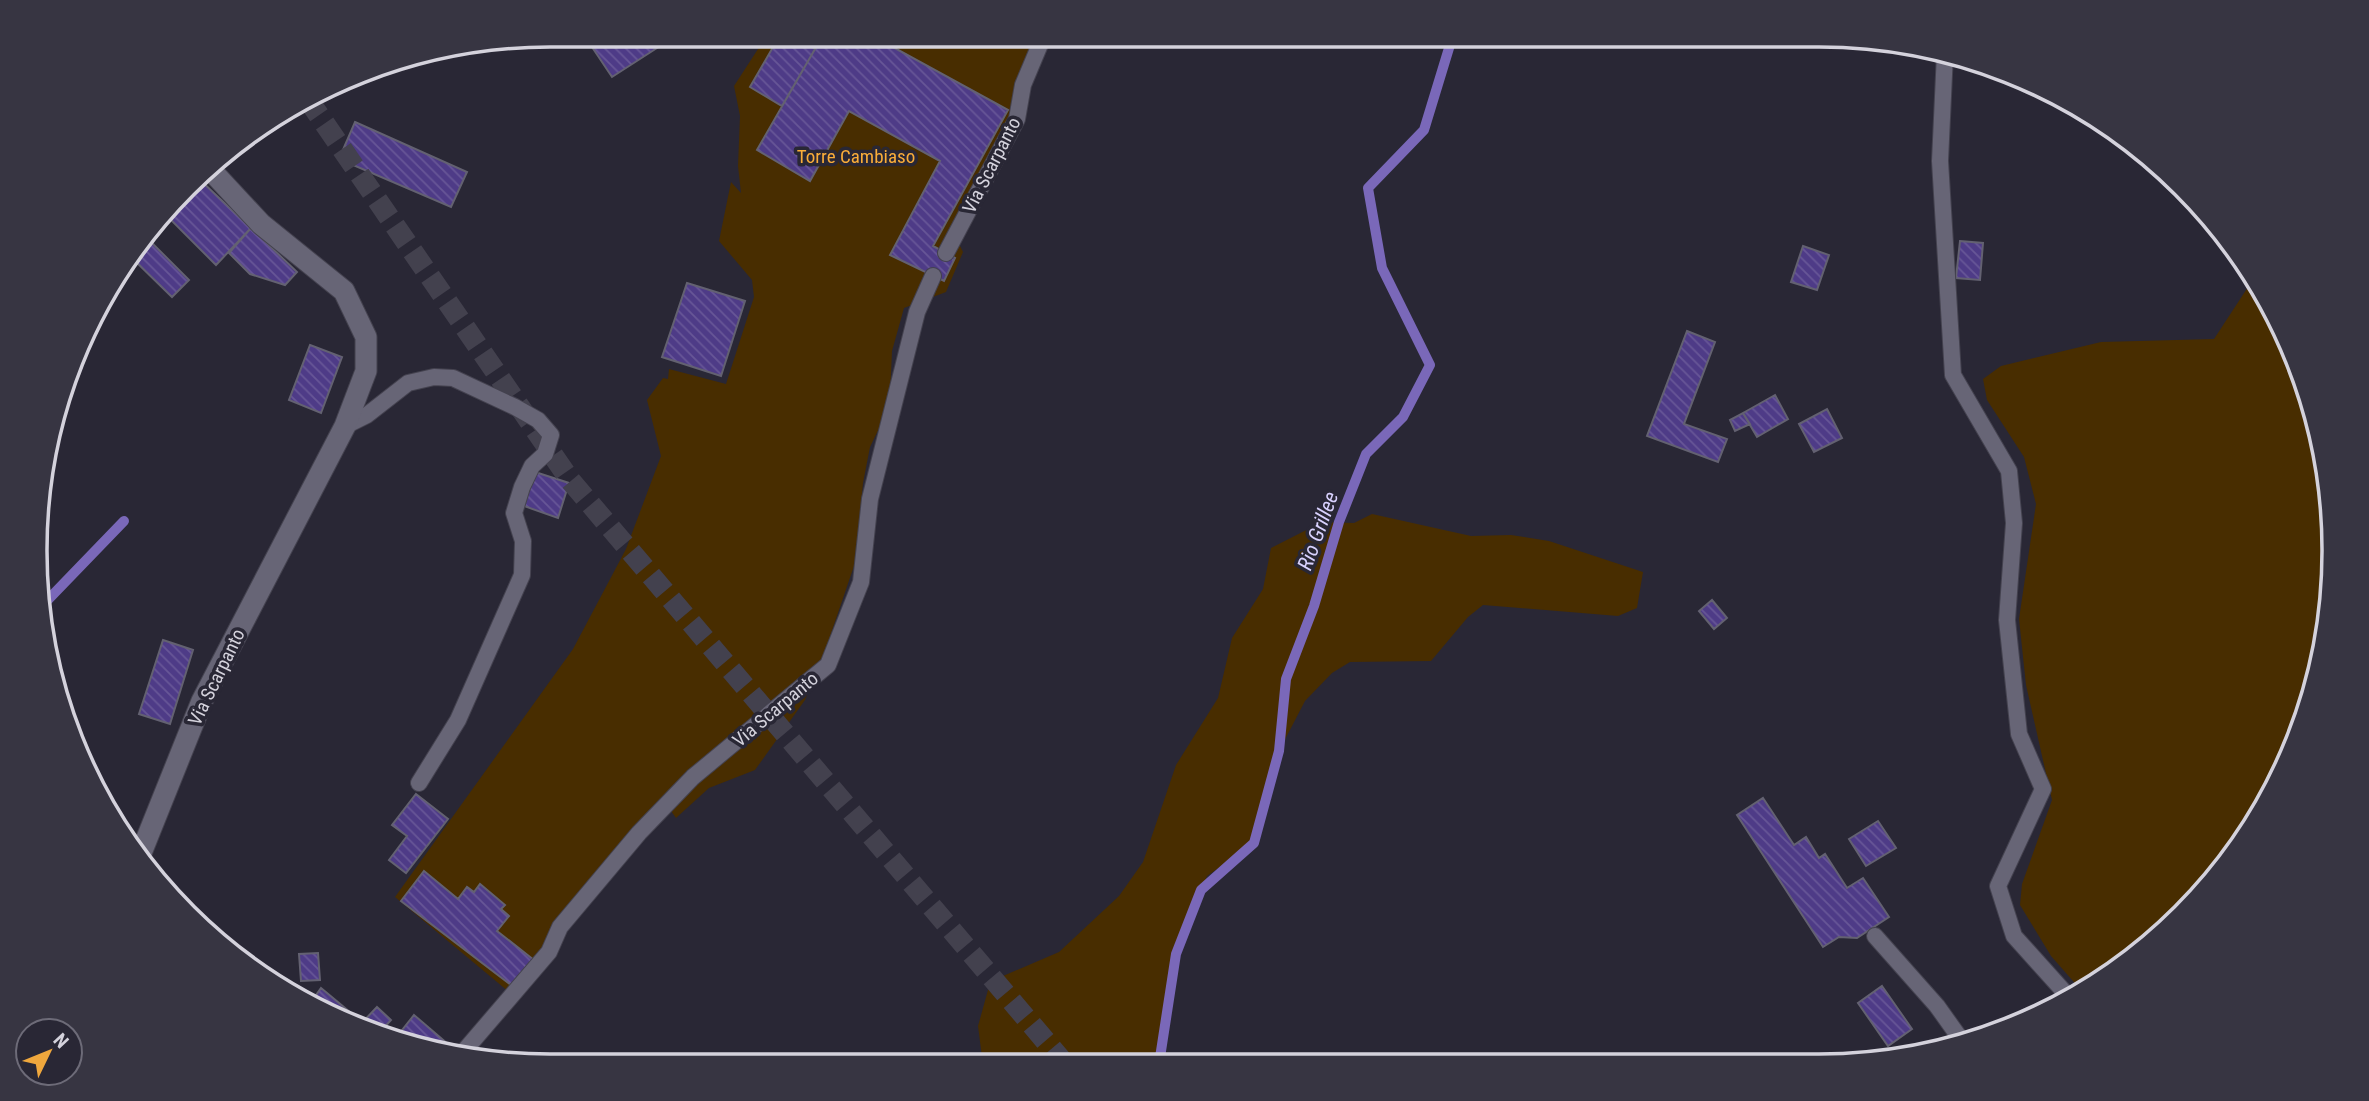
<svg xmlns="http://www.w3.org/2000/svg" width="2369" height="1101" font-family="'Roboto Condensed',sans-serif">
  <defs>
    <pattern id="building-back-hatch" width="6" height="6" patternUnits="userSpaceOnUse" patternTransform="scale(1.75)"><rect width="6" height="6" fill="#4e3b87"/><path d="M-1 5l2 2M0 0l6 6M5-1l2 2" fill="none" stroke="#675697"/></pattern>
  </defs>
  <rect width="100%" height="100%" fill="#292735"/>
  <path fill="#482d00" d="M767,35H1035L1017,100L951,228L963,252L946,292L904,308L892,351L890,396L886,414L870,447L863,483L855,563L825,651L805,700L755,770L709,788L676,818L666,804L509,992L395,897L573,649L626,549L661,456L647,400L663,378L668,379L669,369L726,384L754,297L752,280L719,241L731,182L741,193L738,166L740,116L734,86Z
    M2257,282L2295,353L2324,450L2334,550L2324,651L2295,747L2228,864L2133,959L2080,989L2051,956L2020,905L2022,884L2052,800L2026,685L2019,619L2036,504L2024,457L1987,400L1983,379L2001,366L2101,342L2214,339L2248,287Z
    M1372,514L1471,536L1511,535L1549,541L1643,572L1637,608L1618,616L1483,605L1468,617L1431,661L1350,662L1332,673L1305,701L1279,751L1262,806L1254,843L1207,876L1176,954L1159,1064L1015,1063L983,1065L978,1026L988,990L1003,976L1059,952L1119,896L1143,862L1176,765L1218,698L1232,638L1263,589L1271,548L1322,522L1354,523Z"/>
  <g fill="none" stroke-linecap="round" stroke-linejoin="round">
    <path stroke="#7a68b9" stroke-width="10" d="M40,608L124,521
      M1159,1064L1176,954L1201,890L1254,843L1279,751L1286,679L1314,606L1339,522L1366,454L1403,417L1430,365L1382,268L1368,188L1424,130L1453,35"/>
  </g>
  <path fill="url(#building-back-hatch)" stroke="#636171" stroke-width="2" d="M584,35H669L671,39L612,77Z
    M780,35H791L815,49L782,106L750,87Z
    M791,35H823L815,49Z
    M823,35H871L1008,110L933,246L955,258L944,281L890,255L940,161L849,111L810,181L757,150Z
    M355,122L467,172L451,207L339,159Z
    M198,178L251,228L216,265L167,216Z
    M251,228L297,272L285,285L250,274L229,253Z
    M149,240L189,280L172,297L132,258Z
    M1960,241L1983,243L1980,280L1956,278Z
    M1803,246L1829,255L1817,290L1791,282Z
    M687,283L745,301L721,376L662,357Z
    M1687,331L1715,342L1684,424L1727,439L1718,462L1647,436Z
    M310,345L342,357L321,413L289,400Z
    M1775,395L1788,419L1757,437L1743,413Z
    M1827,409L1842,438L1814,452L1799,424Z
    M1743,413L1750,424L1735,431L1730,420Z
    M535,472L569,483L558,518L524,506Z
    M1712,600L1727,618L1714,629L1699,611Z
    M163,640L193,650L170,724L139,714Z
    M416,794L448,819L406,873L389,860L407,836L392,825Z
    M1763,798L1794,845L1806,837L1819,858L1825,854L1847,888L1863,878L1889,917L1857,938L1839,937L1823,947L1737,815Z
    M1878,821L1896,848L1866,866L1849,839Z
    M424,871L458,899L467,887L474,892L480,884L505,905L501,909L509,916L497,931L534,960L511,985L401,901Z
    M318,953L320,980L301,981L299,954Z
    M1882,986L1912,1029L1888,1046L1858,1003Z
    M321,988L351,1013L345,1021L312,1001Z
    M377,1007L391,1020L378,1034L357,1028Z
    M414,1015L455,1050L450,1056L395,1039Z"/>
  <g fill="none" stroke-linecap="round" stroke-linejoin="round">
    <path stroke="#43414e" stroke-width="21" stroke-dasharray="21 10" stroke-linecap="butt" d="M307,98L570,480L1065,1064"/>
    <defs>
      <path id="service" d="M1945,53L1940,161L1953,375L2009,471L2014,523L2007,620L2019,734L2043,789L1998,886L2014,936L2068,996
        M946,253L1017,119L1023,85L1044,35
        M345,426L367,415L408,383L434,377L453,378L515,407L538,420L551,435L545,454L532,466L522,487L514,513L523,541L522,575L458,720L419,783
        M1875,936L1937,1006L1962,1041
        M459,1057L549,952L560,927L639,833L693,777L828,665L861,582L870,499L917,312L933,276"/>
      <path id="minor" d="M141,853L202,701L345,426L366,371V337L344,291L261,224L208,167"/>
    </defs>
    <use href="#service" stroke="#44424f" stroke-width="18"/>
    <use href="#minor" stroke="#44424f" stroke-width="23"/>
    <use href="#service" stroke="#676576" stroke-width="16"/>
    <use href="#minor" stroke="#676576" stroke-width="21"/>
  </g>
  <g text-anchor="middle" stroke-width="7" stroke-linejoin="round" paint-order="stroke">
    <g font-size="19" fill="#faad39" stroke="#292735">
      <text x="856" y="163">Torre Cambiaso</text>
    </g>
    <g font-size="19" fill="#d4d2dc" stroke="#292735">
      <text transform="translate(991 165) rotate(-63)" y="7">Via Scarpanto</text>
      <text transform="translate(216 677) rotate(-64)" y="7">Via Scarpanto</text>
      <text transform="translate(775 709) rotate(-40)" y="7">Via Scarpanto</text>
    </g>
    <g font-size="21" font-style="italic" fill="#d8d1fd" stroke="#292735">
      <text transform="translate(1318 531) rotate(-70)" y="7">Rio Grillee</text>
    </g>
  </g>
  <path d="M0 0H2369V1101H0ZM550 47H1819A503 503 0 0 1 2322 550V551A503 503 0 0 1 1819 1054H550A503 503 0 0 1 47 551V550A503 503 0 0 1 550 47Z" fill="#373542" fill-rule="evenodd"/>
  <path fill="none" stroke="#d4d2dc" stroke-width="3.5" d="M550 47H1819A503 503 0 0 1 2322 550V551A503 503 0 0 1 1819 1054H550A503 503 0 0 1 47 551V550A503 503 0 0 1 550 47Z"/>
  <g transform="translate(49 1052) rotate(47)"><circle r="33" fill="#292735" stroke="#6d6b78" stroke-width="2"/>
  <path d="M0-5L12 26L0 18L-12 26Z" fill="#efa73d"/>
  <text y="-10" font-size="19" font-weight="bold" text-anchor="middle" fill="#d4d2dc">N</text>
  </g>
</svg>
